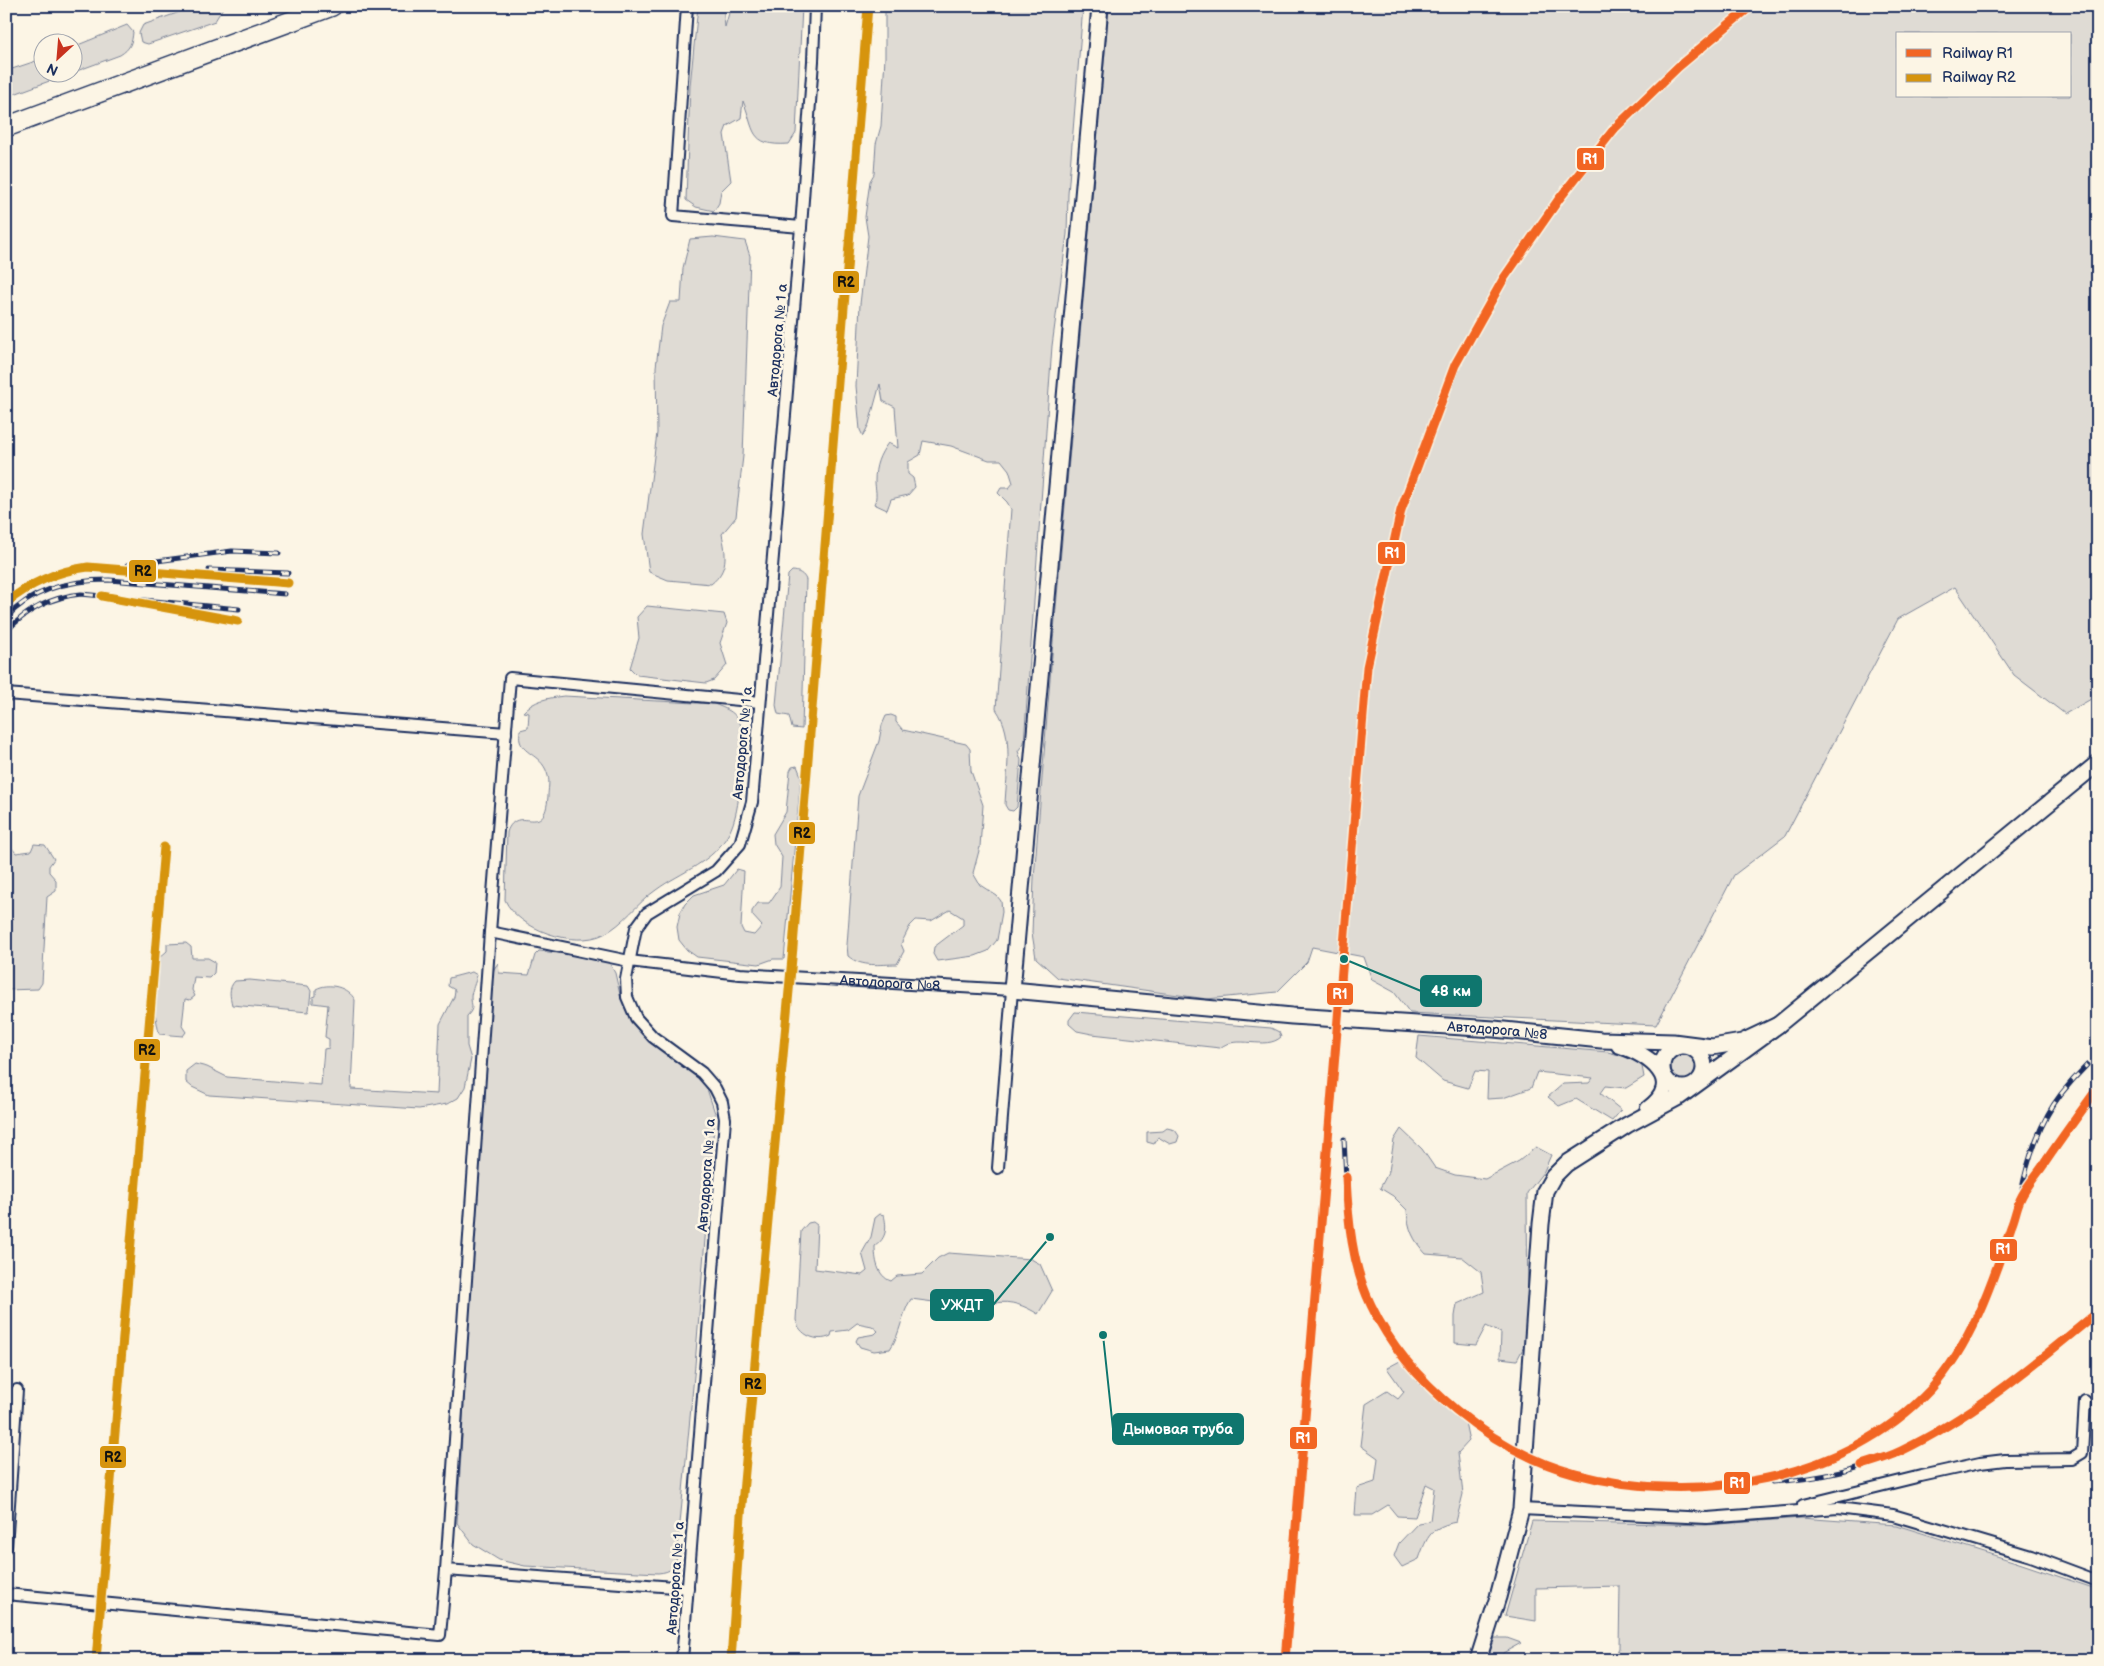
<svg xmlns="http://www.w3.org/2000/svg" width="2104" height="1666" font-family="'Balsamiq Sans',sans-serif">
  <rect width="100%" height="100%" fill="#fcf5e5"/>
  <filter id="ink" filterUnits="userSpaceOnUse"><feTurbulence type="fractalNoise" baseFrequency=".02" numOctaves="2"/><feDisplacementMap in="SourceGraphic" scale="10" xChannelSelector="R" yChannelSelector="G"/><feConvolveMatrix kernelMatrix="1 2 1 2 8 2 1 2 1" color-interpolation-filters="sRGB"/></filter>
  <g filter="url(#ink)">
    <path fill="#dfdbd4" stroke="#7d8599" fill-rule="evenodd" d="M197,6H224L215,21L148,44L141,42L139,33L143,25Z
      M698,6H723L725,27L731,6H802L796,133L789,144C748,147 755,129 743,101L741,118L727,126L724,134L731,181L721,191L719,203L714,211L696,207L686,200L690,86Z
      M885,6H926L929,11L930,6H1083L1068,194L1067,234L1052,346L1024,743L1018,751L1021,760L1017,807L1013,811L1008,810L1005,805C1006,774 1015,736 996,709L1011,509L1007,502L998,493L1001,488H1009L1013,483L1009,470L1001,460H989L951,446L923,441L920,455L908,462V474L913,478L915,487L908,495L891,499L887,510L874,504C878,496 875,489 875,481C875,466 879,455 888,443L898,448L895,407L883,401L880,384L869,424L863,436L860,430L856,386L860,304L868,236L865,217L870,181L874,174L876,144L881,126L885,57Z
      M1109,6H2098V695L2065,714L2014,675L1955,587L1898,619L1785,836L1734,875L1656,1025L1410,1013L1394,992L1372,980L1364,957L1312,947L1307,962L1277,992L1207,999L1058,978L1036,958L1032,933L1034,878L1053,642ZM1898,34H2070V96H1898Z
      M127,25L133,32C132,43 130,49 120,55L6,97V71L42,59V72H72L73,47Z
      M713,237L745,241L750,256L743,456L736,517L722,534C726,554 729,570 711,584L668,580L649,572L644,534L657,433L656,367L661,326L670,302H681L683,268L690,239Z
      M792,571C798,571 804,574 806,580L802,729L792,728L789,716L778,714L776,705L788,575Z
      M647,606L724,614L727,623L720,643L727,665L714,680L706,683L637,675L630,668L639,638L637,617Z
      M564,696L714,704C732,711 737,713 743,731C741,759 742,809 729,833C713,863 682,871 656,890C637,903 624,924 604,934C574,949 518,929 505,900L507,832C518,802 545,842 548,796C548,790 550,782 548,776C543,755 524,755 520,741C519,738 520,733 520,730L528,728L529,713L523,712C534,700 548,698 564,696Z
      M891,715L896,717V722L903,730L966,744L970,749L971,771L983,805L980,847L973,873L980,885L997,896L1001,901L1002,912L997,940L988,951L975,956L937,961L933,954L934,947L963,925V918L950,910L931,921L916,920L910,926L901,944L904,951L897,964C880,964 862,968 848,956L847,945L858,796L879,741L882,725L886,716Z
      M797,766L801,776L784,959H773L759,964L697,957L687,950L679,940L677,927L680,913L685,904L694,895L724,885L737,869L744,871L741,927L744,933L754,935L762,926L752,915V911L758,903H769L780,887L782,857L774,844L773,834L786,812L790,771L792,767Z
      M6,841L16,853L31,851L34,844L45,845L54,859L49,866V872L56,880V891L47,897L42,983L38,989L6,990Z
      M186,943L191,947L192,958H208L215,962L214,973L209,978L194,977L192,990L195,996L190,1000L185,999L182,1026L186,1032L183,1036L159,1034L154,1007L158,959L167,951V944Z
      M539,951L586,956L604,959L610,964L615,973L621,999L636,1025L691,1067L705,1083L715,1113L695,1365L677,1555C675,1568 671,1572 658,1573L525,1566L499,1560L473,1544L457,1523L483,1074L491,983L494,969L498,963L499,973L529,975L535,955Z
      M472,972L477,975C476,982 471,991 471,997C471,1006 475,1008 467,1016V1046L471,1059L465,1087L458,1098L447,1104L419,1109L209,1095L192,1087L186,1082V1071L195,1064L207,1067L227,1077L321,1085L324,1049L329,1048V1039L325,1037L328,1005L313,1003V997L316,996V989C329,982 348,987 355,1000L351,1089L437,1094L440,1024L454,997L455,990L448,986L449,978Z
      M250,980L308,986L311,991L309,1010L308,1012L232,1005C230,996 228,988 235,981Z
      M1075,1012L1271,1028L1279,1032L1281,1037C1266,1051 1236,1034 1220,1048L1092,1034L1077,1031L1069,1024V1020Z
      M1419,1036L1608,1052L1641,1061L1644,1077L1626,1088L1605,1086L1600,1093L1621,1110L1612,1121L1576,1099L1559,1106L1548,1097L1563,1084L1589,1083L1593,1078L1537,1072L1531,1088L1503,1098L1487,1099L1488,1072L1475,1071L1468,1088L1443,1081L1416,1058Z
      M1671 1067a14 14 0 1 1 28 0a14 14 0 1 1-28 0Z
      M1167,1128L1175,1130L1179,1136L1177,1142L1170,1144L1158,1137L1154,1144L1147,1142V1132L1163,1131Z
      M1401,1129L1422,1149L1435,1168L1455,1175L1485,1179L1519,1161L1536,1147L1551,1155L1544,1171L1527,1193L1528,1339L1517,1360L1500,1358L1501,1333L1486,1326L1476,1345L1455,1343V1316L1457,1304L1484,1292L1481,1272L1462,1257L1426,1254C1413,1240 1408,1229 1407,1210L1393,1196L1380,1188L1389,1171L1394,1140Z
      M880,1214L884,1215C887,1227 887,1238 875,1246C875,1259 877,1276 891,1281L897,1276L922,1274L938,1258L948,1253L1031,1259L1040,1264L1052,1291L1038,1314C1025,1306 1011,1300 995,1303C988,1305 982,1308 975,1307L972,1301L968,1300L964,1306L911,1299C901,1315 901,1333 890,1349L874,1351L860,1347L856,1341L858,1337L875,1334L878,1331L872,1326L857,1323L848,1330L832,1332L831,1336C817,1343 799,1335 796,1320L801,1231L808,1223L813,1222L817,1225L815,1269L862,1275L867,1271L862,1253L871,1237L875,1218Z
      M1400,1361L1420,1385L1465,1422L1469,1441L1458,1453L1463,1494L1456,1522C1431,1527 1427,1536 1419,1559L1402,1567L1394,1556L1399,1543L1418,1523L1430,1521L1434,1488L1426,1484L1415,1517L1397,1516L1388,1505L1372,1515H1355L1357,1488L1375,1482L1378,1458L1361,1446L1366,1404L1387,1391L1398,1399L1404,1392L1387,1368Z
      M1801,1518L1896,1525L2016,1562L2093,1588L2098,1590V1660H1613L1619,1648L1620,1586L1536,1588V1621L1505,1616L1532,1521L1706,1525Z
      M1495,1638H1507L1521,1643L1503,1653L1501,1660H1487Z"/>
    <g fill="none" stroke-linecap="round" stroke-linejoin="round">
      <defs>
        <g id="street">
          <path d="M687,6L673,216L801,227"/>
          <path d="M6,694L506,733"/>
          <path id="s1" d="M490,932L629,961L740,974L1012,990L998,1168"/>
          <path d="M1803,1505L1921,1476L1980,1463L2005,1460L2072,1459L2082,1453L2085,1401"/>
          <path d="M1521,1509L1707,1518L1838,1508L1893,1515L2031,1556L2098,1581"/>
          <path d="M6,1547L17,1390"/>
          <path d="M446,1570L688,1588"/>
          <path d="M6,1594L440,1635L446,1570L490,932L510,678L760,702"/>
          <path d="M682,1660L725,1119L722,1102L715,1088L702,1073L653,1037L636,1018L627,997L626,979L636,928L647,913L716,871L740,844L752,802L801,227L813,61L815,6"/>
        </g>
        <g id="secondary">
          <path id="s2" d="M1100,6L1012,990L1292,1016L1494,1029L1601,1040L1673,1042L1712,1047L1742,1042L1778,1025"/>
          <path d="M1619,1045C1648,1055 1687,1080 1648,1109"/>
          <circle cx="1683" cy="1067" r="21"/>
          <path d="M1478,1660L1498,1597L1521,1509L1541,1224L1545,1191L1553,1177L1566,1164L1627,1125L1679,1097L1778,1025L2098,763"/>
        </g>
        <path id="highway" d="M6,127L332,6"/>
      </defs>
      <use href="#street" stroke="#1b2f5e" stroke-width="14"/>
      <use href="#secondary" stroke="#1b2f5e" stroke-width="19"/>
      <use href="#highway" stroke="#1b2f5e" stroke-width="22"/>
      <use href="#street" stroke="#fcf5e5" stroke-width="10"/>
      <use href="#secondary" stroke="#fcf5e5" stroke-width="15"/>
      <use href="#highway" stroke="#fcf5e5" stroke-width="19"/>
      <defs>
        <path id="rail" d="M127,565L232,551L279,553
          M209,570L288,573
          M6,603C30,583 57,571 88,567L288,583
          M166,608L238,621
          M6,618C32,589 71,580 109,580L285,594
          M6,632C26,610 51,597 81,594L239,609
          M1344,1139C1347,1193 1347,1257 1371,1306C1418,1398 1515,1466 1615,1483C1650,1489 1686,1487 1721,1484C1797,1478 1877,1447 1931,1389C1971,1346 1989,1287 2010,1232C2014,1222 2015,1209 2020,1199C2025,1189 2034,1179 2040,1170C2059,1142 2078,1115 2098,1088
          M2021,1194C2027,1161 2040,1121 2061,1094C2069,1084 2078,1074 2087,1065
          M1772,1482C1816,1479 1862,1470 1901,1451C1974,1416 2036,1363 2098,1312
          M96,1660L164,847
          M731,1660L741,1515L793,947L868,6"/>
      </defs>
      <use href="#rail" stroke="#1b2f5e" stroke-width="5"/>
      <use href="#rail" stroke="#fcf5e5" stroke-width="3" stroke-dasharray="9" stroke-linecap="butt"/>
      <defs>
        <path id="rail-1" d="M1346,1177C1348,1219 1352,1266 1371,1305C1407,1382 1494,1452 1576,1474C1695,1506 1844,1482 1931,1389C1971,1345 1992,1283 2011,1227C2015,1218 2016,1209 2020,1200C2025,1188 2035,1177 2042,1167C2060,1140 2079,1114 2098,1088
          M1862,1465C1875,1461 1889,1457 1901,1451C1974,1416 2036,1363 2098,1312
          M1285,1660L1367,667L1401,510L1455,365L1504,278L1559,199L1615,128L1678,67L1751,6"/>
        <path id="rail-2" d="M102,596L238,621
          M6,603C30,583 57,571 88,567L288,583
          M96,1660L164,847
          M731,1660L741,1515L793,947L868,6"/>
      </defs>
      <use href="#rail-1" stroke="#fcf5e5" stroke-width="12"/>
      <use href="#rail-2" stroke="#fcf5e5" stroke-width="12"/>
      <use href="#rail-1" stroke="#f26522" stroke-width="9"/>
      <use href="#rail-2" stroke="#d6940e" stroke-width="9"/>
    </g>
  </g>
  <g text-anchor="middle" stroke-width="5" stroke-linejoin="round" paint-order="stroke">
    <g font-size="14" fill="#1b2f5e" stroke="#fcf5e5">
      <text transform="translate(777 340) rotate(-85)" y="5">Автодорога № 1 а</text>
      <text transform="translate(742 743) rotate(-85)" y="5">Автодорога № 1 а</text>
      <text dy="5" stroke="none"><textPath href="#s1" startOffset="404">Автодорога №8</textPath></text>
      <text dy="5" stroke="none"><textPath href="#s2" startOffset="1475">Автодорога №8</textPath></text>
      <text transform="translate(706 1175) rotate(-86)" y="5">Автодорога № 1 а</text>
      <text transform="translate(675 1578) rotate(-86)" y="5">Автодорога № 1 а</text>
    </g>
  </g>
  <path fill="none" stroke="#0f766e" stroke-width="2" d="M1344 959L1421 991M1050 1237L993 1305M1103 1335L1113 1429"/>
  <g fill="#0f766e" stroke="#fcf5e5" stroke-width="2">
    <circle cx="1344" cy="959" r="5"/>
    <circle cx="1050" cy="1237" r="5"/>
    <circle cx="1103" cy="1335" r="5"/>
  </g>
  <g fill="#0f766e" stroke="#0f766e" stroke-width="2">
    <rect x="1421" y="976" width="60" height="30" rx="5"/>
    <rect x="931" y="1290" width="62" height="30" rx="5"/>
    <rect x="1113" y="1414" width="130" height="30" rx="5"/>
  </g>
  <g font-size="15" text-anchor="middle" font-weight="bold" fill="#fff">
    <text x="1451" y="996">48 км</text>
    <text x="962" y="1310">УЖДТ</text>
    <text x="1178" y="1434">Дымовая труба</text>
  </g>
  <g stroke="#fcf5e5" stroke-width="2">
    <rect x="1576" y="147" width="29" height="24" rx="5" fill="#f26522"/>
    <rect x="832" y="270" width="28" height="24" rx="5" fill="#d6940e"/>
    <rect x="1377" y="541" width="29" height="24" rx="5" fill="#f26522"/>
    <rect x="128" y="559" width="29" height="24" rx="5" fill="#d6940e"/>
    <rect x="788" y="821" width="28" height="24" rx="5" fill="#d6940e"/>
    <rect x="1326" y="982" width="28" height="24" rx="5" fill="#f26522"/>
    <rect x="133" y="1038" width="28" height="24" rx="5" fill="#d6940e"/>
    <rect x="1989" y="1238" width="29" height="24" rx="5" fill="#f26522"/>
    <rect x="739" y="1372" width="28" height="24" rx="5" fill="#d6940e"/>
    <rect x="1289" y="1426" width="29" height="24" rx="5" fill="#f26522"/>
    <rect x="99" y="1445" width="28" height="24" rx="5" fill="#d6940e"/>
    <rect x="1723" y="1471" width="28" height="24" rx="5" fill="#f26522"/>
  </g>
  <g font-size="14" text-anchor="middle" font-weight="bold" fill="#fff">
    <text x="1590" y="164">R1</text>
    <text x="1392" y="558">R1</text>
    <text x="1340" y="999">R1</text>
    <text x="2003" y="1254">R1</text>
    <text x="1303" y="1443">R1</text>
    <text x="1737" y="1488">R1</text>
  </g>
  <g font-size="14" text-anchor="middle" font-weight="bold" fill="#111">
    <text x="846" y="287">R2</text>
    <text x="143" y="576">R2</text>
    <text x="802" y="838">R2</text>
    <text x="147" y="1055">R2</text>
    <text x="753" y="1389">R2</text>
    <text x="113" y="1462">R2</text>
  </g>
  <rect width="2104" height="1666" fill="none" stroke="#fcf5e5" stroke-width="25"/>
  <rect x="12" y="12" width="2079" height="1641" fill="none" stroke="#1b2f5e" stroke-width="2" filter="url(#ink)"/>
  <rect x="1896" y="32" width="175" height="65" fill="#fcf5e5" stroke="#a2a6af"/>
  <rect x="1906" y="49" width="25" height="8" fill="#f26522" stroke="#a2a6af"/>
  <text x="1942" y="58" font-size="15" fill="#1b2f5e">Railway R1</text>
  <rect x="1906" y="74" width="25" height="8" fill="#d6940e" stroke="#a2a6af"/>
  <text x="1942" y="82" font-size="15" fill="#1b2f5e">Railway R2</text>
  <g transform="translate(58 58) rotate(206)"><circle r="24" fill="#fcf5e5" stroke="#a2a6af"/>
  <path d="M0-4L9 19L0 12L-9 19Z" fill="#c8321e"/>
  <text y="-8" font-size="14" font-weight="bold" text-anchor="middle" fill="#1b2f5e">N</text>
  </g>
</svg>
